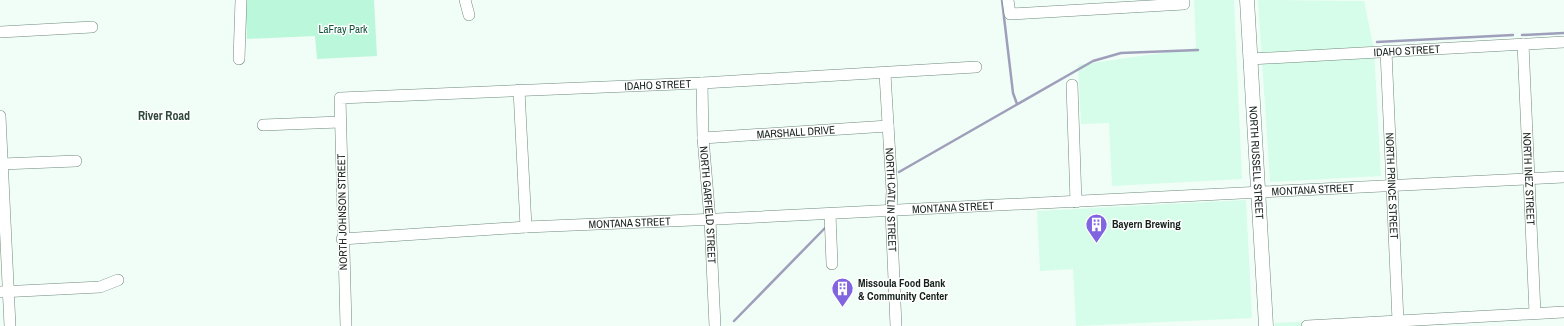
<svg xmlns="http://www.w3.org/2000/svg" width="1564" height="326" font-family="'Archivo Narrow',sans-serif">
  <rect width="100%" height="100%" fill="#f1fef7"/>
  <path fill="#d6fde9" d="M1194,0H1234L1242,179L1112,186L1109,123L1081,124L1078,65L1196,48Z
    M1258,0L1364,1L1374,49L1381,176L1270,182Z
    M1246,200L1252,318L1076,326L1073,269L1040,271L1037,211Z
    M1350,319L1351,326H1275V323Z"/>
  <path fill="#bbf7da" d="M245,0H374L377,56L317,59L315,36L247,39Z"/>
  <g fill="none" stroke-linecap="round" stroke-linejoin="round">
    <path stroke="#9f9fbb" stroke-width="2.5" d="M1002,0L1013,93L1017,104
      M1522,35L1564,33
      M1377,42L1513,35
      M899,172L1093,61L1121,53L1198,50
      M734,321L825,228"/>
    <defs>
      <g id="minor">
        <path d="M465,0L469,15"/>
        <path d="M1008,0L1010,14L1184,4V0"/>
        <path d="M0,32L92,27"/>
        <path id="s1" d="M1523,44L1535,313"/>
        <path id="s2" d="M1386,51L1398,321"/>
        <path d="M239,59L241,0"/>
        <path id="s3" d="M1250,59L1564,42"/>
        <path id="s4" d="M885,74L892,191L891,211L896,326"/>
        <path id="s5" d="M702,83L703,138L710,220L715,326"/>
        <path d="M1072,85L1076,202"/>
        <path d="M519,90L526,227"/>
        <path d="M0,116L10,326"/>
        <path d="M263,125L340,122"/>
        <path id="s6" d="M703,138L888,126"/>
        <path d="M2,164L76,161"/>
        <path d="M830,214L832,264"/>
        <path id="s7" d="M342,239L526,227L717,219L1564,177"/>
        <path d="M0,292L100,287L118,280"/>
        <path id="s8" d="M346,326L340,98L702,83L976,67"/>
        <path d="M1307,326L1564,312"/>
      </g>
      <g id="major">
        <path id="s9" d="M1247,0L1266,326"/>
      </g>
    </defs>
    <use href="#minor" stroke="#6e8a7c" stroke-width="12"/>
    <use href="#major" stroke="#6e8a7c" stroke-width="15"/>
    <use href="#minor" stroke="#fff" stroke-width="11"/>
    <use href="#major" stroke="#fff" stroke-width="14"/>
  </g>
  <defs>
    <symbol id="building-pin" viewBox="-11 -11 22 30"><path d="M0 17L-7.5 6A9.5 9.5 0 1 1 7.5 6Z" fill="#8165e0" stroke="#fff"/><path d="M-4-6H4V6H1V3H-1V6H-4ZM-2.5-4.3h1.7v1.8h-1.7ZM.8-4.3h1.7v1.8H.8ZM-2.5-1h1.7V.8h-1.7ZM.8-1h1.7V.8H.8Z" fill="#fff"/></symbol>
  </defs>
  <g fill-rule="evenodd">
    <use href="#building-pin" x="1084" y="212" width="25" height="34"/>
    <use href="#building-pin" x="830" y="276" width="25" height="34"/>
  </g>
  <g text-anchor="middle" stroke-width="3" stroke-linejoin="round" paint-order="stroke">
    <g font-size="11" fill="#11523a" stroke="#fff">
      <text x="343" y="33">LaFray Park</text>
    </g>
    <g font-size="11" fill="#16211c" stroke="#fff">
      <text dy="4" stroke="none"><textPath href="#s3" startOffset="157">IDAHO STREET</textPath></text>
      <text dy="4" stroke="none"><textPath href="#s8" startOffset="546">IDAHO STREET</textPath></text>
      <text dy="4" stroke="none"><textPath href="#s6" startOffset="93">MARSHALL DRIVE</textPath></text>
      <text dy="4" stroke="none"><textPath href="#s9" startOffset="163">NORTH RUSSELL STREET</textPath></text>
      <text dy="4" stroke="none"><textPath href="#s1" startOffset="135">NORTH INEZ STREET</textPath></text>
      <text dy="4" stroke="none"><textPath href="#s2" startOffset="135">NORTH PRINCE STREET</textPath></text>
      <text dy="4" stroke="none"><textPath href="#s7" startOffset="972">MONTANA STREET</textPath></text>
      <text dy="4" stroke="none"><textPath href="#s4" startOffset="126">NORTH CATLIN STREET</textPath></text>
      <text dy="4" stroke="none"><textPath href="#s5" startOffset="122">NORTH GARFIELD STREET</textPath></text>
      <text dy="4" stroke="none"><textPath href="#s7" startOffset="612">MONTANA STREET</textPath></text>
      <text transform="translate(342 212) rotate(-91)" y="4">NORTH JOHNSON STREET</text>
      <text dy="4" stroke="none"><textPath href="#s7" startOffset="288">MONTANA STREET</textPath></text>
    </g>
    <g font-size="11" font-weight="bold" fill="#16211c" stroke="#fff" text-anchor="start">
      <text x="1112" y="228">Bayern Brewing</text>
      <text x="858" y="287">Missoula Food Bank<tspan x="858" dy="13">&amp; Community Center</tspan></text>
    </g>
    <g font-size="12" font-weight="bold" fill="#2e493c" stroke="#fff">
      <text x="164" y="120">River Road</text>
    </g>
  </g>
</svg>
